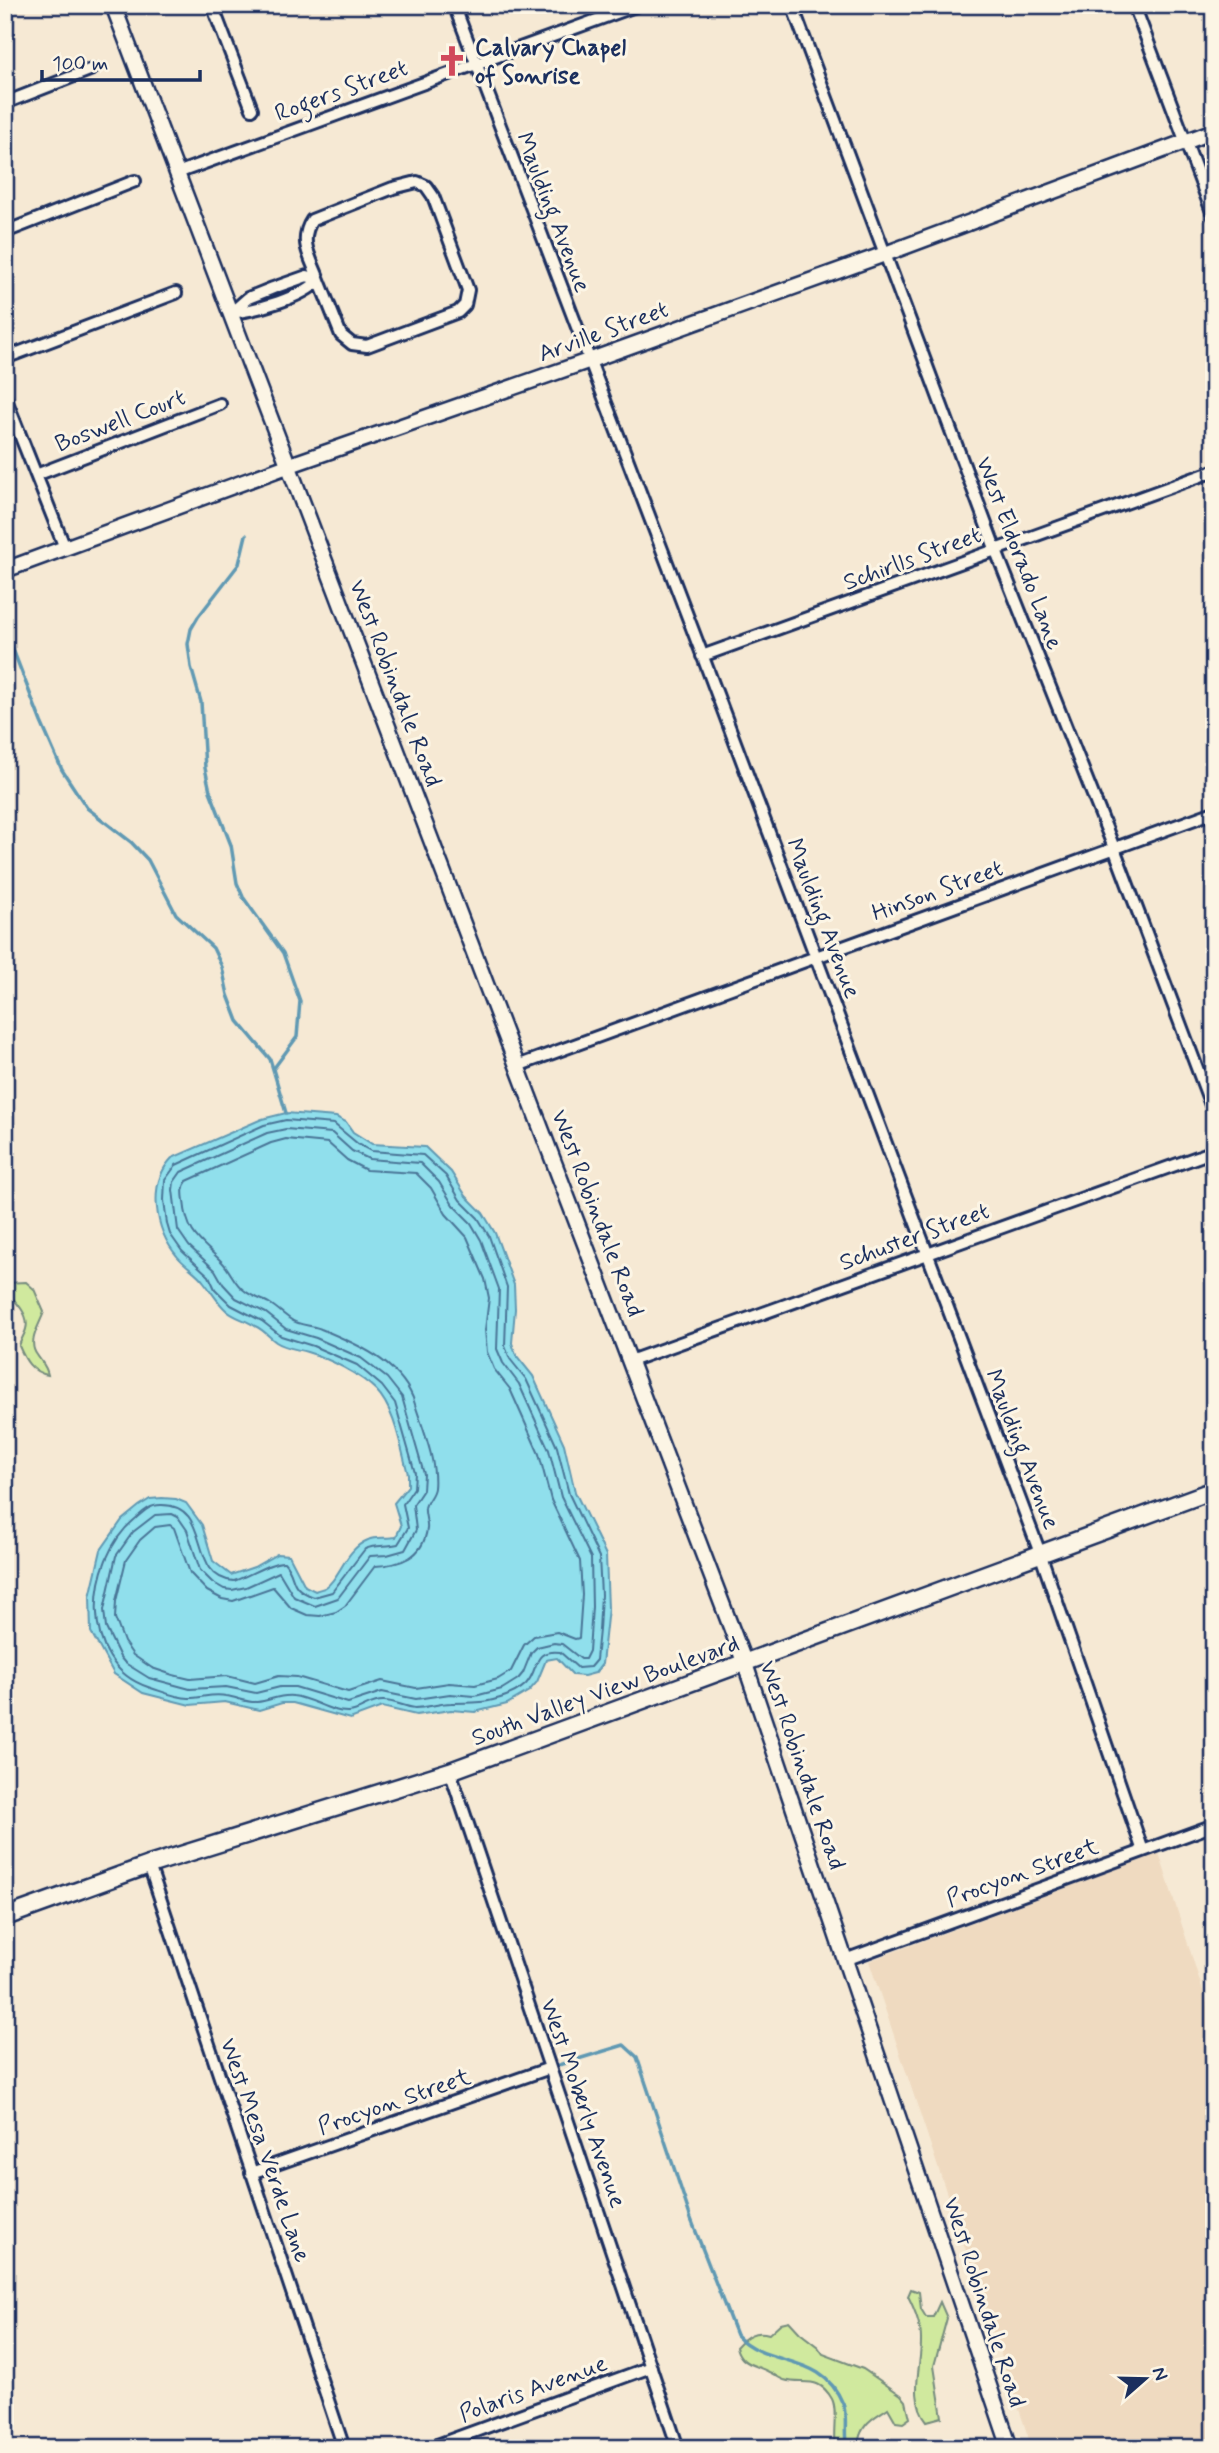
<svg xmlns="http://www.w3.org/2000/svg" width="1219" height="2453" font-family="Mynerve,sans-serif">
  <rect width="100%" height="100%" fill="#f6e9d4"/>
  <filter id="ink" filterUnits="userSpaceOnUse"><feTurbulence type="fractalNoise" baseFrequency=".0143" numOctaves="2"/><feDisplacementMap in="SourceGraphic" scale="14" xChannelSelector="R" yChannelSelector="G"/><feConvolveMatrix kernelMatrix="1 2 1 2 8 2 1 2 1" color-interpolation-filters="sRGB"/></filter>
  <g filter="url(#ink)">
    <path fill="#efdac0" d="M1159,1853L1214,2026V2448H1032L869,1961Z"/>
    <path fill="#d0e99e" stroke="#768c7e" stroke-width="2" d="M26,1282L34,1289L44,1312C39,1326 27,1342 37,1355C42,1363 46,1365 48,1375C31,1372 25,1360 19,1346C21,1339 25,1334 26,1329C30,1316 16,1299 5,1294V1283Z
      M911,2289L919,2292L921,2309L926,2317H933L940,2302L947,2318L934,2366L942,2417L927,2421C908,2398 922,2365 921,2339C921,2326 914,2308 908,2296Z
      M789,2321L800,2333L818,2347L823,2354L863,2369L901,2395L906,2401L910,2418L903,2423L896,2422L888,2408C881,2413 871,2418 866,2425C851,2443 870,2448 835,2448C832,2433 838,2410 832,2399C818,2374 804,2386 784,2380C778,2378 774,2374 769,2372C754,2364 741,2365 736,2347C746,2336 754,2330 769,2334L781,2323Z"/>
    <path fill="#90dfec" stroke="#6199b3" stroke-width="2" d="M286,1113L336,1117L346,1122L353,1132L372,1144L425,1147L451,1172L466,1196L483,1213L495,1233L514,1285L515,1309L512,1343L516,1355L533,1376L564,1444L575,1492L606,1555L608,1608L602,1664L595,1673L584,1676L573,1675L557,1658L546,1660L537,1682L529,1691L507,1704L475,1712L451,1710L416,1715L382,1707L350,1719L293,1703H282L259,1710L225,1702L190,1705L143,1693L114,1674L91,1632L90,1597L101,1550L122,1520L139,1506L150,1499L162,1498L176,1499L186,1503L202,1525L213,1561L231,1575L254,1567L277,1554L289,1555L305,1586L315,1591C319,1589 323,1589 326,1587C340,1578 345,1549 368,1540C375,1536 386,1539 396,1537L401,1526L394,1503L408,1486V1474C401,1449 395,1409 376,1390C361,1375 328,1358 307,1352C297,1349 285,1348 276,1342C269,1337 264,1330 255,1326C246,1320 235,1318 227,1311C217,1302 212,1292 204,1282C197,1272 185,1266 177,1256C155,1230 147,1184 172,1158L262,1119Z"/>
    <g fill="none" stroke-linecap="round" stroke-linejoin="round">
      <path stroke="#4a7597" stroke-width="2" d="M286,1120L334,1124L358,1144L371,1151L423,1155L446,1176L460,1200L478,1218L489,1236L507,1287L505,1346L510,1359L526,1379L557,1447L569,1494L599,1557L601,1595L599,1630L596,1660L590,1667L578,1668L560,1652C531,1649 540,1669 526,1684C517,1693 505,1697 493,1700C478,1704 466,1702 451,1703C439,1703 427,1708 415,1708C404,1707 395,1701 384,1701C371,1700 361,1711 349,1712C330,1713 312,1698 293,1696C280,1694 270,1701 257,1702C247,1703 236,1697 226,1696C213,1693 202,1698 189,1698C176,1698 161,1691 148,1687C78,1664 86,1560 134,1520C143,1512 149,1505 161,1505C214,1504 186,1578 234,1581C247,1577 272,1561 284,1562C298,1577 286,1587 314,1597L332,1592L365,1549C375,1544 387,1547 398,1544L408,1528L403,1504L414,1488L415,1473L395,1403L382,1386L357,1365L313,1346L281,1336L262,1321L231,1305L215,1289L209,1276L182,1251L170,1234L167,1224L164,1200L165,1180L176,1165L264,1125Z
        M286,1129L332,1133L352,1151L369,1159L420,1163L439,1182L453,1205L471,1223L481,1240L499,1289L497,1349L503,1363L519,1384L549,1450L561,1497L591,1558L592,1607L589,1651L585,1659H581L562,1644L554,1643L537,1647L531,1653L523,1673L518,1679L502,1689L475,1696L450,1694L416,1699L382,1692L348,1703L295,1687H280L256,1693L226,1687L190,1689L149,1678L125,1663L120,1657L106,1628L104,1610L116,1556L133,1532L155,1515L172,1514L178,1517L187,1530L200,1570L212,1582L224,1589L232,1590L246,1587L279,1572L294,1597L315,1606L338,1598L370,1556L387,1555L405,1550L416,1530L413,1505L423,1490L424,1474L402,1397L387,1378L361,1358L316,1338L286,1329L266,1313L236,1298L223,1284L215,1270L189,1246L178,1230L173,1190L174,1182L181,1172L267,1133Z
        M286,1139L328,1143L347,1160L366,1170L416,1173L431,1188L446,1214L467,1237L485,1279L489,1298L485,1330L487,1352L494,1369L510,1389L539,1454L551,1500L580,1561L582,1595L579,1638L575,1639L557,1632L534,1636L524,1645L511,1671L498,1679L475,1685L449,1683L416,1688L382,1681L348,1692L297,1677L279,1676L255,1683L227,1676L190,1679L173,1675L152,1668L133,1655L124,1642L115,1618L116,1601L126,1560L140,1540L155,1527L170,1525L174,1528L190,1573L207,1591L222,1599L233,1601L273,1587L291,1608L307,1615L320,1616L336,1612L345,1606L375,1566C400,1565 423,1558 427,1529C428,1522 424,1514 425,1508C426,1501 433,1496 434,1488C437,1459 421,1425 413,1398C398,1361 355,1343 321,1329C312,1325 299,1326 290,1319C283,1314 277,1308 269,1303C262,1299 252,1297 245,1291C234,1284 231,1271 222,1262C200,1240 187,1235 184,1201C183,1194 182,1187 187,1181L271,1143Z"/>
      <path stroke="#6199b3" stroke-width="3.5" d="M246,535L239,564L198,617L191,629L188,644L191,667L201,702L205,768L210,791L231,845L237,883L243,897L283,953L300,1001L297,1037L274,1068
        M5,629L41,722L62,770L87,808L131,842L148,860L176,914L213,948L222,967L228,995L238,1021L270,1059L286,1113
        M552,2067L624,2045L637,2057L691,2219L736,2335C768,2369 822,2351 843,2404C848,2416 843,2433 847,2448"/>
      <defs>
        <path id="minor" d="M212,5L252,109
          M454,5L700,649L1040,1553L1143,1851
          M792,5L996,551L1114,848L1214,1113
          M1134,5L1214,217
          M5,103L92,69
          M177,173L638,5
          M5,232L135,181
          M231,313L248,298L273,288L307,276L319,280L341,335L352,344L367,346L458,312L465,305L468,290L433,196L426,186L417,182L393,188L312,220C298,241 311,258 319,280
          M232,313C257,310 302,298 319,280
          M5,358L176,293
          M5,397L65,548
          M36,475L220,404
          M702,656L1214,471
          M517,1066L1214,812
          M630,1361L1214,1151
          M450,1771L678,2448
          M149,1865L344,2448
          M845,1960L1214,1825
          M251,2173L550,2068
          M429,2448L651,2367"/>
        <path id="tertiary" d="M113,5L745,1664L1010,2448
          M5,570L290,465L588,361L885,254L1214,131"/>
        <path id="secondary" d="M5,1917L149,1865L450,1771L1214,1490"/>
      </defs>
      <use href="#minor" stroke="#1b2f5e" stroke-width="16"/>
      <use href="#tertiary" stroke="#1b2f5e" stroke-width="19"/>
      <use href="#secondary" stroke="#1b2f5e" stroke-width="21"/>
      <use href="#minor" stroke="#fcf5e5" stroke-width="10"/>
      <use href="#tertiary" stroke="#fcf5e5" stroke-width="14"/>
      <use href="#secondary" stroke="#fcf5e5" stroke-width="16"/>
    </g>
  </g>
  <defs>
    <symbol id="church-bare" viewBox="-9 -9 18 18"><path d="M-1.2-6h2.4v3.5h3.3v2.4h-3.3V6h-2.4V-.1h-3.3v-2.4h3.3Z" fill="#d1495b" stroke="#fcf5e5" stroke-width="2.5" paint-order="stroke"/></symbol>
  </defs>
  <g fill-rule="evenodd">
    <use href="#church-bare" x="430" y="39" width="44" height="44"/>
  </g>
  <g text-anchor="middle" stroke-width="6" stroke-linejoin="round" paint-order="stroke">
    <g font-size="24" font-weight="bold" fill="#1b2f5e" stroke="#fcf5e5" text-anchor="start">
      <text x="475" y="55">Calvary Chapel<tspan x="475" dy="28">of Sonrise</tspan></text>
    </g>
    <g font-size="24" fill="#1b2f5e" stroke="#fcf5e5">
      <text transform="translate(341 90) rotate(-20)" y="8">Rogers Street</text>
      <text transform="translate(554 212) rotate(69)" y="8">Maulding Avenue</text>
      <text transform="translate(603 331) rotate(-20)" y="8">Arville Street</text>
      <text transform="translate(120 420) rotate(-21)" y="8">Boswell Court</text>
      <text transform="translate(1020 553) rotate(69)" y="8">West Eldorado Lane</text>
      <text transform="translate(912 558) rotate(-20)" y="8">Schirlls Street</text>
      <text transform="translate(396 683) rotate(69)" y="8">West Robindale Road</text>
      <text transform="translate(937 890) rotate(-20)" y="8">Hinson Street</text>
      <text transform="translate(824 918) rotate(69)" y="8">Maulding Avenue</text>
      <text transform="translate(598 1213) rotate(69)" y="8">West Robindale Road</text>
      <text transform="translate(914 1236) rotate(-20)" y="8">Schuster Street</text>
      <text transform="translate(1023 1449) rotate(69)" y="8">Maulding Avenue</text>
      <text transform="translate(605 1690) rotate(-20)" y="8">South Valley View Boulevard</text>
      <text transform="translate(803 1765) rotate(71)" y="8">West Robindale Road</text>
      <text transform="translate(1022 1872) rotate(-20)" y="8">Procyon Street</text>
      <text transform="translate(394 2101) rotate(-19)" y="8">Procyon Street</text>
      <text transform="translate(584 2103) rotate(71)" y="8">West Moberly Avenue</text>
      <text transform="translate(266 2150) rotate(71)" y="8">West Mesa Verde Lane</text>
      <text transform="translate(985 2302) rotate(72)" y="8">West Robindale Road</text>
      <text transform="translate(533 2388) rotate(-20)" y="8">Polaris Avenue</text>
    </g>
  </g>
  <rect width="1219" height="2453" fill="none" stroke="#fcf5e5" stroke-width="28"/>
  <rect x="14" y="14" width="1191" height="2425" fill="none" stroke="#1b2f5e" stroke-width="2.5" filter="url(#ink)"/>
  <g transform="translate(1145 2379) rotate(70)" stroke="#fcf5e5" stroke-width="5" paint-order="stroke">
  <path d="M0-5L12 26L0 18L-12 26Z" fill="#1b2f5e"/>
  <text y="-10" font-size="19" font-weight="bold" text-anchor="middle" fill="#1b2f5e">N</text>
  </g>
  <path d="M42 70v10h158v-10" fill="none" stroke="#1b2f5e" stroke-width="3.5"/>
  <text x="52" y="70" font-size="21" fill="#1b2f5e" stroke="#fcf5e5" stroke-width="5" paint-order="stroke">100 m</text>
</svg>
